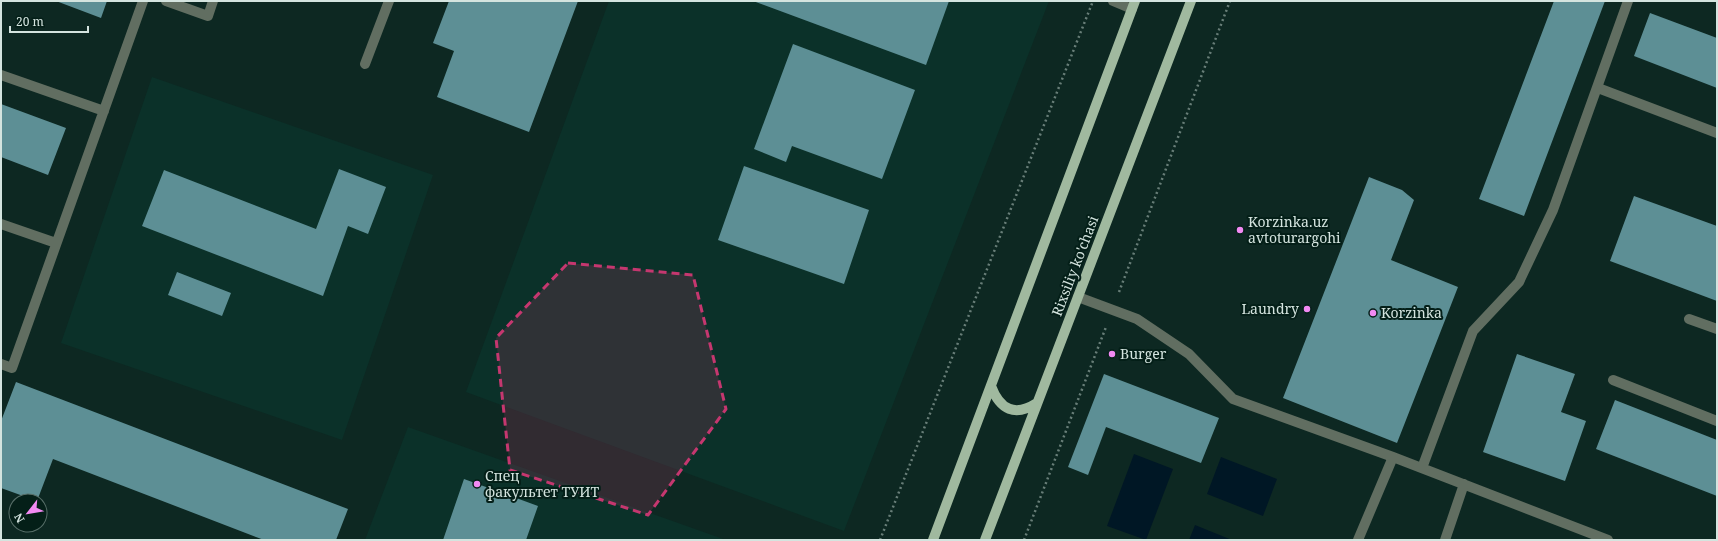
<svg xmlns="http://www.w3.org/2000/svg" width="1718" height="541" font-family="'Noto Serif',serif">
  <rect width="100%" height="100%" fill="#0d2822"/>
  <path fill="#0b3129" d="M609,1H1049L844,531L466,392Z
    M152,77L433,175L342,440L61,343Z
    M408,427L726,540H365Z"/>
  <path fill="#001725" d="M1134,454L1173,469L1146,540L1107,526Z
    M1221,457L1277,479L1263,516L1207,494Z
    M1195,525L1232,540H1189Z"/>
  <path fill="#5d8f95" d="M56,1H107L101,18Z
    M449,1H578L529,132L437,97L454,51L433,43Z
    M753,1H949L926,65Z
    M1554,1H1605L1524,216L1479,199Z
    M1650,13L1717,38V88L1634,56Z
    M793,44L915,90L882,179L792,146L786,162L754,149Z
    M1,104L66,128L48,175L1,157Z
    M744,166L869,210L844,284L718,240Z
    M339,169L386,187L368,234L348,226L323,296L142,226L164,170L316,229Z
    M1369,177L1402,190L1414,200L1391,260L1458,287L1397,443L1283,398Z
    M1634,196L1717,226V301L1610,261Z
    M177,272L231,293L222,316L168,295Z
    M1517,354L1575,374L1561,412L1586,421L1565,481L1483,452Z
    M1104,374L1219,418L1201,463L1106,427L1088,475L1068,467Z
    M16,382L348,509L336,540H264L53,459L37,501L1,488V421Z
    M1615,400L1717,440V496L1596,449Z
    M464,479L538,506L526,540H443Z"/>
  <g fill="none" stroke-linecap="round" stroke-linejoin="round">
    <path stroke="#687e78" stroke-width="2.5" stroke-dasharray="2 3" stroke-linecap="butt" d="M1119,292L1230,1
      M880,540L1093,1
      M1024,540L1106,327"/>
    <path stroke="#616e61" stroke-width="10" d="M166,1L208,16L213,1
      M1113,1L1132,9
      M365,64L389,1
      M1,75L104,111
      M1598,88L1717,133
      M1,224L56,243
      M1078,297L1137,319L1189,354L1233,399L1393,457L1608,540
      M1689,319L1717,329
      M1,364L12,368L143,1
      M1613,380L1717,421
      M1422,468L1473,331L1519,282L1553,210L1628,1
      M1358,540L1393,457
      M1445,540L1464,484"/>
    <path stroke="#a0b99f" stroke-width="10" d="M991,386C1000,410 1015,417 1037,403
      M933,540L1135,1
      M985,540L1191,1"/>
  </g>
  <path fill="#c5376f" fill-opacity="0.2" stroke="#c5376f" stroke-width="3" stroke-dasharray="8 5" stroke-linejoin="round" d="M568,263L693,275L726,409L648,515L510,470L496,338Z"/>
  <g fill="#f28af3" stroke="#041f18" stroke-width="1.5">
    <circle cx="1240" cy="230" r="4"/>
    <circle cx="1307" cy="309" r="4"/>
    <circle cx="1373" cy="313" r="4"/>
    <circle cx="1112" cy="354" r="4"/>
    <circle cx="477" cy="484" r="4"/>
  </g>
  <g text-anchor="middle" stroke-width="4" stroke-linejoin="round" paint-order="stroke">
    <g font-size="14" fill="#d4e4df" stroke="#041f18" text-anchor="start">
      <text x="1248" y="227">Korzinka.uz<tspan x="1248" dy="16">avtoturargohi</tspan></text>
      <text x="1299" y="314" text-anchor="end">Laundry</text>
      <text x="1381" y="318">Korzinka</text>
      <text x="1120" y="359">Burger</text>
      <text x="485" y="481">Спец<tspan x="485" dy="16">факультет ТУИТ</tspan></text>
    </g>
    <g font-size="14" fill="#d4e4df" stroke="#041f18">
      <text transform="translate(1075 266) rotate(-69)" y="5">Rixsiliy ko'chasi</text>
    </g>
  </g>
  <rect width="1718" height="541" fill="none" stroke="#d4e4df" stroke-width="4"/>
  <g transform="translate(28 513) rotate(239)"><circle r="19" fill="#041f18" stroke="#576e68"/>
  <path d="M0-3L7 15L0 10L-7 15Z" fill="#f28af3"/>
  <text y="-6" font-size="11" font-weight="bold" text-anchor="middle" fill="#d4e4df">N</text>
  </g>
  <path d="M10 26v6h78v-6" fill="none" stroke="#d4e4df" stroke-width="2"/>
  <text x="16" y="26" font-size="12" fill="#d4e4df" stroke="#041f18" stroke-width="3" paint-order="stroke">20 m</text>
</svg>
